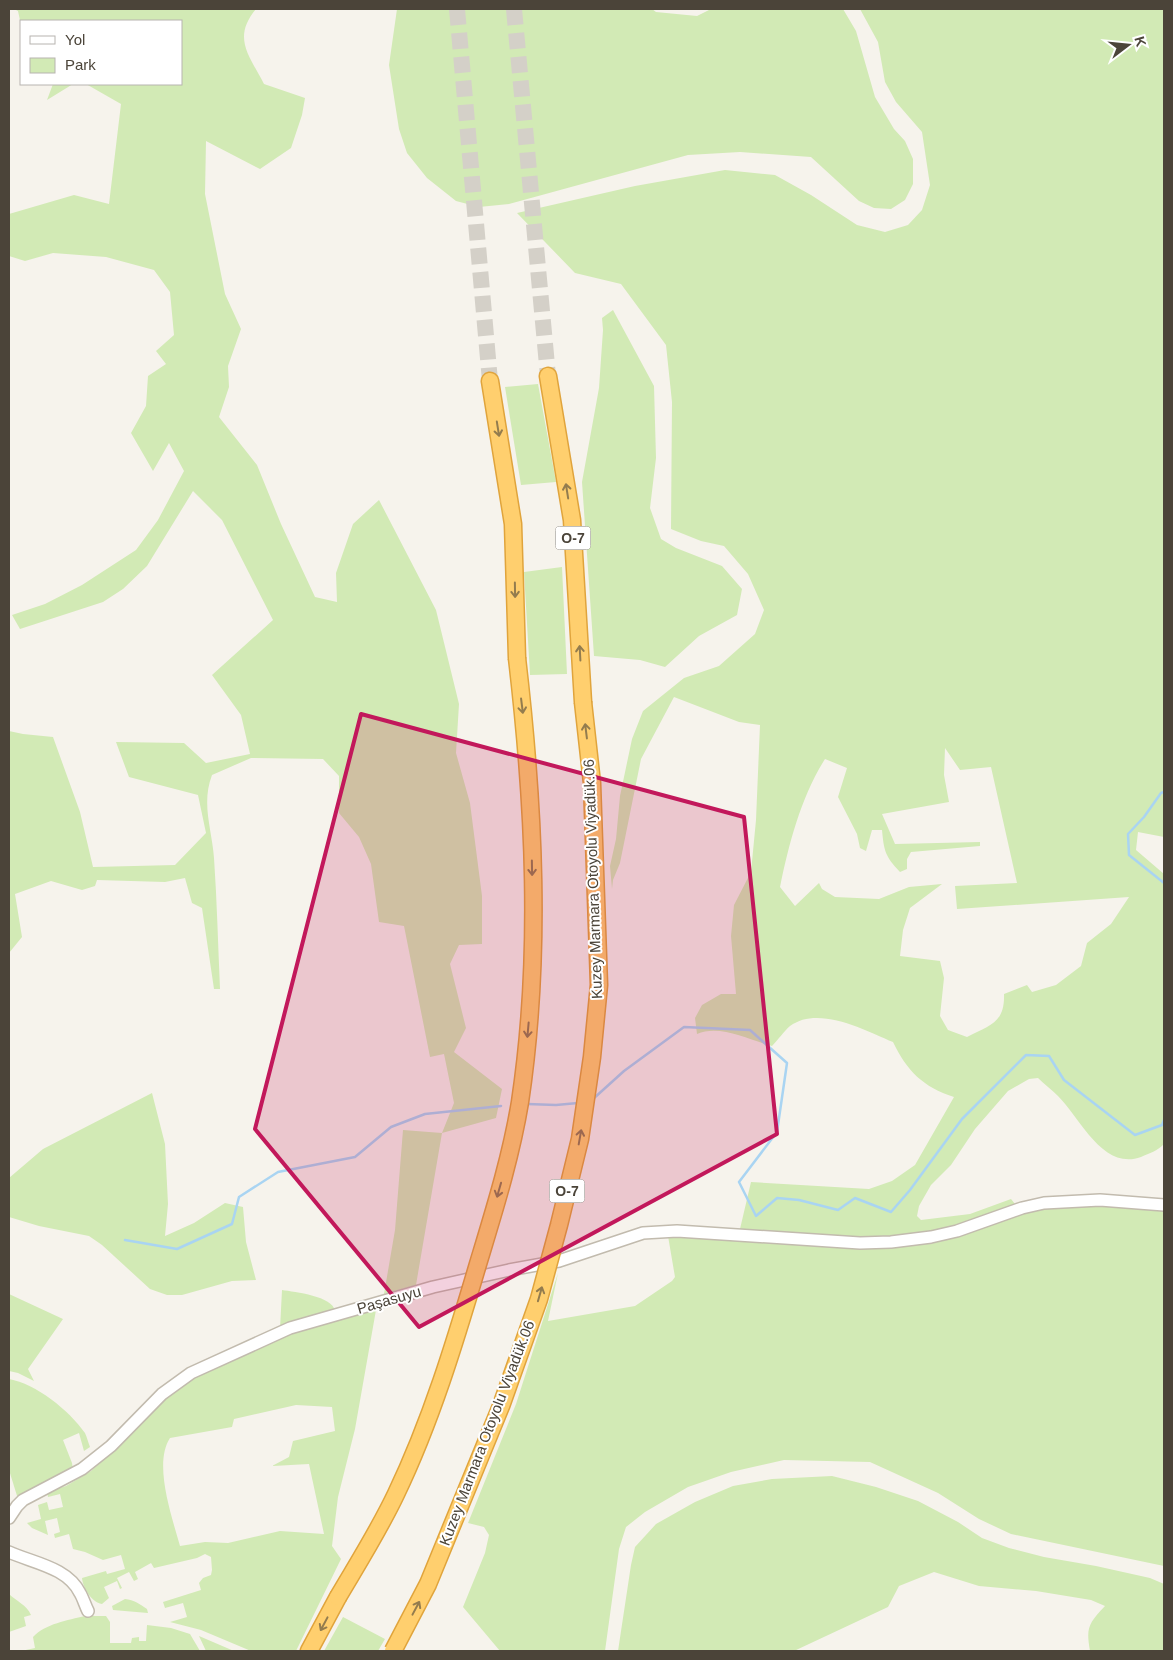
<svg xmlns="http://www.w3.org/2000/svg" width="1173" height="1660" font-family="Helvetica,sans-serif">
  <rect width="100%" height="100%" fill="#f6f3ec"/>
  <path fill="#d2eab5" fill-rule="evenodd" d="M14,9H256C232,38 249,55 264,84L305,98L302,115L291,148L260,169L206,141L205,194L225,294L241,329L228,366L229,387L219,417L257,465L281,524L315,597L337,602L336,573L353,524L379,500L436,610L459,704L456,753L470,803L482,896V944L459,945L450,964L466,1028L454,1052L502,1089L496,1118L442,1133L416,1285L384,1294L395,1230L403,1130L442,1133L454,1103L444,1054L430,1057L404,926L379,922L371,864L359,837L339,813V776L323,759L251,758L212,775C201,804 212,829 214,858C217,901 218,945 220,989H214L202,908L192,903L185,878L165,882L97,880L95,886L82,890L51,881L15,894L22,937L9,953V731L23,734L53,737L80,812L93,867L175,865L206,833L198,795L129,777L116,742L184,743L206,763L250,754L241,715L212,675L273,620L222,520L193,491L147,566L123,589L103,602L20,629L12,615L45,604L82,585L136,550L158,520L184,471L169,443L153,471L131,433L146,406L148,376L166,364L156,351L174,335L170,292L154,270L106,257L53,253L25,261L9,256V214L74,195L109,204L121,104L86,84H181V21H21V25L18,11Z
    M397,9H652L656,12L697,16L711,9H843L856,31L875,97L894,129L905,141L913,159V184L905,200L891,209L874,208L859,201L811,157L740,152L688,155L509,204L479,207L456,201L427,178L407,153L399,129L389,65Z
    M860,9H1164V837L1138,832L1136,850L1164,874V1144C1157,1151 1150,1153 1141,1157C1103,1171 1080,1118 1058,1096C1052,1090 1044,1084 1038,1078L1029,1079L1008,1091L975,1129L951,1165L931,1185L919,1206L917,1216L921,1220L970,1214L1011,1199L1015,1204C990,1213 965,1226 939,1231C873,1243 806,1235 740,1229L751,1182L869,1189L892,1181L915,1165L954,1097C923,1087 907,1071 893,1042C865,1030 818,1005 790,1026C784,1031 778,1040 772,1046C749,1040 720,1024 697,1034L695,1018L702,1005L721,994H736L731,936L734,905L751,872L756,820L760,725L739,722L674,697L641,759L620,863L613,880L612,889L610,866L616,839L620,796L632,739L643,711L684,678L719,666L755,634L764,610L748,574L724,546L701,541L671,529L672,402L666,345L621,284L575,273L517,213L635,186L725,170L775,175L811,195L857,225L885,232L908,225L922,210L930,185L922,132L896,102L885,82L878,42ZM945,748L960,770L991,767L1017,883L955,886L957,909L1129,897L1111,924L1087,943L1081,966L1056,985L1032,992L1027,985L1004,994C1005,1023 990,1025 967,1037L948,1030L940,1016L944,978L940,961L900,956L903,930L910,908L942,884L909,887L879,899L835,897L822,889L819,883L795,906L780,887C789,843 801,797 825,759L847,768L838,797L857,834L860,848L866,851L872,830H882C884,851 885,856 900,872L907,869V859L911,852L980,846V842L895,844L882,814L949,802L944,775Z
    M53,84H73L47,100Z
    M613,310L654,386L656,458L650,508L661,539L676,548L722,566L742,589L737,615L699,636L665,667L640,660L594,656L582,482L599,388L603,330L602,318Z
    M538,384L556,482L521,485L505,387Z
    M562,567L567,674L530,675L524,572Z
    M152,1093L165,1144L168,1204L165,1236L194,1223L225,1203L243,1207L246,1242L256,1280L232,1281L182,1295H167L150,1289L102,1245L89,1236L39,1226L9,1217V1178L43,1149Z
    M1101,1205L1164,1209V1566L1011,1534L979,1519L938,1493L870,1462L784,1460L731,1472L688,1487L645,1512L626,1527L619,1549L605,1651H500L463,1607L485,1553L489,1535L484,1527L468,1523L516,1404L558,1273L548,1321L635,1306L672,1281L675,1277L668,1236L793,1243L950,1237C982,1230 1010,1214 1042,1208C1061,1204 1082,1206 1101,1205Z
    M282,1290C295,1292 333,1296 335,1311L280,1329Z
    M9,1294L63,1319L28,1369L34,1381L18,1373L9,1371Z
    M376,1310L355,1429L338,1497L332,1546L341,1559L296,1651H251L201,1630L170,1622L187,1617L183,1603L165,1608L163,1602L201,1590L199,1583L203,1578L211,1575L212,1570L211,1557L205,1554L197,1558L154,1568L151,1563L135,1572L138,1579L134,1581L129,1572L117,1578L122,1588L120,1589L117,1581L104,1587L109,1598L102,1604C91,1602 83,1588 82,1578L106,1571L107,1574L125,1569L121,1555L103,1560L85,1552L73,1549L69,1534L55,1538L54,1534L60,1532L57,1518L45,1521L48,1535L32,1528L27,1523L41,1519L38,1505L47,1502L49,1510L63,1507L60,1494L48,1497L47,1492L66,1486L91,1471L114,1450L160,1402L187,1381L282,1337L321,1323ZM296,1405L332,1407L335,1431L293,1441L289,1457L272,1466L309,1464L324,1534L280,1531L228,1543L205,1542L180,1546C172,1517 153,1464 170,1438L232,1427L234,1419Z
    M9,1379C36,1384 69,1410 85,1433C87,1437 88,1442 90,1447L84,1451L79,1433L63,1440L72,1463L73,1470L18,1499L9,1470Z
    M832,1476L876,1487L918,1501L958,1522L982,1538L1009,1548L1044,1557L1096,1566L1150,1578L1164,1584V1651H1090C1086,1628 1088,1624 1105,1606L1091,1600L1036,1591L979,1586L934,1572L899,1586L888,1607L794,1651H618L631,1565L635,1547L656,1524L695,1502L733,1486L772,1479Z
    M9,1594C16,1601 27,1605 31,1615L24,1617L26,1626L9,1632Z
    M125,1599C134,1600 140,1604 147,1609L148,1613L113,1610L112,1606Z
    M85,1616H106L110,1622V1643H131L132,1638L139,1637V1641H146L147,1625L171,1628L190,1634L200,1651H21L35,1648L33,1637C45,1624 68,1620 85,1616Z
    M343,1617L385,1639L378,1651H324Z
    M199,1636L234,1651H206Z"/>
  <g fill="none" stroke-linecap="round" stroke-linejoin="round">
    <path stroke="#a9d4f2" stroke-width="2.5" d="M1164,792L1161,793L1144,817L1128,834L1129,855L1164,883
      M593,1099L624,1071L684,1027L750,1030L787,1063L777,1132L739,1182L756,1216L777,1198L799,1200L838,1210L855,1198L891,1212L910,1190L962,1119L1026,1055L1049,1056L1064,1080L1135,1135L1162,1125L1164,1120
      M527,1104L556,1105L578,1103
      M125,1240L177,1249L232,1224L239,1197L278,1172L355,1157L391,1127L425,1114L501,1106"/>
    <path stroke="#d4d0c8" stroke-width="16" stroke-dasharray="16 8" stroke-linecap="butt" d="M457,9L490,381
      M514,9L548,376"/>
    <defs>
      <path id="minor" d="M9,1518L17,1506L23,1500L82,1469L111,1446L162,1394L191,1373L290,1328L433,1287L509,1270L559,1261L643,1233L677,1231L860,1243L891,1242L931,1237L957,1231L1022,1208L1044,1203L1100,1200L1164,1205
        M9,1552C33,1563 67,1567 80,1593C83,1598 85,1605 88,1611"/>
      <path id="highway" d="M548,376L572,520L583,702
        M490,381L513,524L517,658
        M309,1651L338,1597"/>
    </defs>
    <use href="#minor" stroke="#c2bbae" stroke-width="14"/>
    <use href="#highway" stroke="#e0a43c" stroke-width="19"/>
    <use href="#minor" stroke="#fff" stroke-width="11"/>
    <use href="#highway" stroke="#ffcf6e" stroke-width="16"/>
    <defs>
      <path id="highway-bridge" d="M338,1597C358,1563 379,1530 396,1494C431,1421 455,1342 478,1264C494,1211 511,1157 520,1102C542,955 534,804 517,658
        M393,1651L428,1584L501,1406L539,1299L559,1225L580,1139L592,1057L599,985L592,783L583,702"/>
    </defs>
    <use href="#highway-bridge" stroke="#e0a43c" stroke-width="19" stroke-linecap="butt"/>
    <use href="#highway-bridge" stroke="#ffcf6e" stroke-width="16"/>
  </g>
  <defs><path id="oneway-shaft" d="M-6 0H5M1.5-3L5.5 0L1.5 3" fill="none" stroke-width="1.6" stroke-linecap="round" stroke-linejoin="round" transform="scale(1.25)"/></defs>
  <g stroke="#937c4e">
    <use href="#oneway-shaft" transform="translate(498 429) rotate(81)"/>
    <use href="#oneway-shaft" transform="translate(567 491) rotate(-99)"/>
    <use href="#oneway-shaft" transform="translate(515 590) rotate(89)"/>
    <use href="#oneway-shaft" transform="translate(580 653) rotate(-93)"/>
    <use href="#oneway-shaft" transform="translate(522 706) rotate(83)"/>
    <use href="#oneway-shaft" transform="translate(586 731) rotate(-97)"/>
    <use href="#oneway-shaft" transform="translate(532 868) rotate(89)"/>
    <use href="#oneway-shaft" transform="translate(528 1030) rotate(95)"/>
    <use href="#oneway-shaft" transform="translate(580 1137) rotate(-80)"/>
    <use href="#oneway-shaft" transform="translate(499 1190) rotate(106)"/>
    <use href="#oneway-shaft" transform="translate(540 1294) rotate(-74)"/>
    <use href="#oneway-shaft" transform="translate(416 1608) rotate(-62)"/>
    <use href="#oneway-shaft" transform="translate(324 1624) rotate(118)"/>
  </g>
  <path fill="#c2185b" fill-opacity="0.2" stroke="#c2185b" stroke-width="4" stroke-linejoin="round" d="M361,714L744,817L777,1134L419,1327L255,1129Z"/>
  <g text-anchor="middle" stroke-width="4" stroke-linejoin="round" paint-order="stroke">
    <g fill="#fff" stroke="#817c74" stroke-width="1">
      <rect x="555.5" y="526.5" width="35" height="23" rx="4"/>
      <rect x="549.5" y="1179.5" width="35" height="23" rx="4"/>
    </g>
    <g font-size="14" font-weight="bold" fill="#4b4439">
      <text x="573" y="543">O-7</text>
      <text x="567" y="1196">O-7</text>
    </g>
    <g font-size="15" fill="#4b4439" stroke="#fff">
      <text transform="translate(593 879) rotate(-92)" y="5">Kuzey Marmara Otoyolu Viyadük.06</text>
      <text transform="translate(389 1300) rotate(-16)" y="5">Paşasuyu</text>
      <text transform="translate(487 1433) rotate(-69)" y="5">Kuzey Marmara Otoyolu Viyadük.06</text>
    </g>
  </g>
  <rect width="1173" height="1660" fill="none" stroke="#4b4439" stroke-width="20"/>
  <rect x="20" y="20" width="162" height="65" fill="#ffffff" stroke="#b7b4b0"/>
  <rect x="30" y="36" width="25" height="8" fill="#ffffff" stroke="#b7b4b0"/>
  <text x="65" y="45" font-size="15" fill="#4b4439">Yol</text>
  <rect x="30" y="58" width="25" height="15" fill="#d2eab5" stroke="#b7b4b0"/>
  <text x="65" y="70" font-size="15" fill="#4b4439">Park</text>
  <g transform="translate(1128 45) rotate(74)" stroke="#ffffff" stroke-width="4" paint-order="stroke">
  <path d="M0-4L9 19L0 12L-9 19Z" fill="#4b4439"/>
  <text y="-8" font-size="14" font-weight="bold" text-anchor="middle" fill="#4b4439">K</text>
  </g>
</svg>
